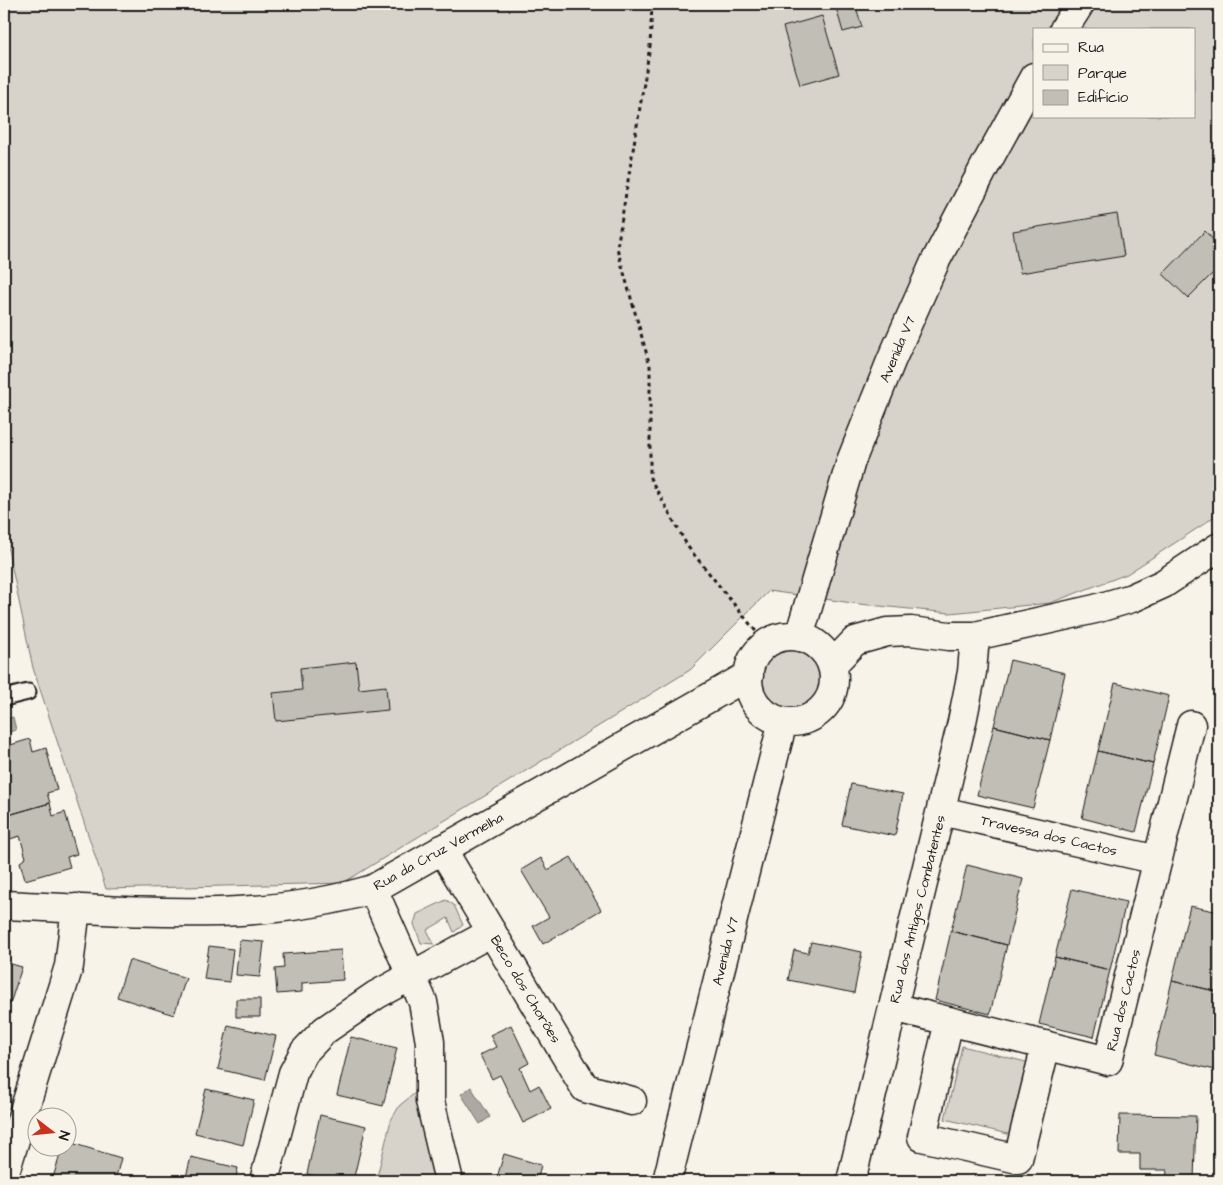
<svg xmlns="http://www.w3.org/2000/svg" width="1223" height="1185" font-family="'Architects Daughter',sans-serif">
  <rect width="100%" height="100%" fill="#f7f3e8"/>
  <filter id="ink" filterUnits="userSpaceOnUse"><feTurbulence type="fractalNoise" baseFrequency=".02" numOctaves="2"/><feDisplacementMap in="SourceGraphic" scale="10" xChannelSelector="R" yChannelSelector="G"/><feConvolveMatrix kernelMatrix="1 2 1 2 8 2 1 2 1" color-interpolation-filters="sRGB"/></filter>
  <g filter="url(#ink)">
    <path fill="#d7d3cb" stroke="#7a7874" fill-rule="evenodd" d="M4,4H1219V513L1204,524L1127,574L1050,603L950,613L859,604L769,591L690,670L343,883L106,889L33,668L4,530ZM1034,29H1194V116H1034Z
      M760 679a32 32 0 1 1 64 0a32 32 0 1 1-64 0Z
      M446,900L454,905L463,925L454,932L448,918L427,930L434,944L421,943L414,924L417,914Z
      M962,1046L1030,1063L1012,1135L945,1119Z
      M420,1089L437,1181H376L391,1120L400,1105Z"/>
    <path fill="#aca9a2" stroke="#72716c" d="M13,717L16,730L4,734V719Z
      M471,1087L490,1117L480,1124L461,1094Z"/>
    <path fill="#c0beb5" stroke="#1c1c1c" d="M764,4H777L766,9Z
      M835,4H855L862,27L843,32Z
      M822,16L839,74L800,85L783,27Z
      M1117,214L1124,256L1020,273L1013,231Z
      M1205,231L1219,246V267L1188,298L1163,274Z
      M1010,660L1065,673L1050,740L994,726Z
      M356,662L359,689L386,686L388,710L276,721L273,693L302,690L300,668Z
      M1115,683L1169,696L1153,764L1098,751Z
      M994,726L1050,740L1033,808L977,795Z
      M30,739L33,752L46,748L57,790L47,793L50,803L5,816L4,796L6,794L4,785V747Z
      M1098,751L1153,764L1136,832L1082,818Z
      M851,784L903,794L895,836L842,825Z
      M50,803L53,816L65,812L77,854L67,857L70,867L25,880L20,862L26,858L20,836L10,839L5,816Z
      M571,857L601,910L543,944L533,926L549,917L521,870L541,858L548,870Z
      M967,865L1023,879L1007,945L951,931Z
      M1072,889L1126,902L1110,970L1055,957Z
      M1190,906L1219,912V992L1172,981Z
      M951,931L1007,945L990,1014L935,1000Z
      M239,940L264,942L260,977L236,975Z
      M811,942L862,952L854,993L788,980L794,950L808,953Z
      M209,946L233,949L229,982L204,979Z
      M341,950L343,980L302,983V992L277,994L275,969L284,968L283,954Z
      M1055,957L1110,970L1094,1037L1039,1024Z
      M129,960L186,978L174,1015L117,997Z
      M4,962L22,967L10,1004L4,1002Z
      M1172,981L1219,992V1071L1154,1055Z
      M236,999H260V1017H236Z
      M228,1025L276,1036L265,1080L218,1069Z
      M511,1025L529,1063L520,1068L530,1090L539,1085L551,1109L523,1123L500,1075L492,1079L480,1055L496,1047L490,1035Z
      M351,1037L397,1048L383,1106L337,1095Z
      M206,1089L254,1100L243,1145L195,1133Z
      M320,1115L366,1126L353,1181H340L307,1174Z
      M1120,1115L1196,1116L1194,1181H1166L1167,1170H1140V1154H1119Z
      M68,1142L121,1158L115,1181H52L62,1148H68Z
      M504,1154L541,1165L537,1181H496Z
      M191,1157L238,1168L235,1181H185Z
      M897,1177L913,1181H896Z
      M759,1178L777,1181H759Z"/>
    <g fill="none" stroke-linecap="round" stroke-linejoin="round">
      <defs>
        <path id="lane" d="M4,698L28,692"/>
        <path id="street" d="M832,665L855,641L887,632L911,631L949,636H975L1095,609L1132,598L1163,584L1219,547
          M941,811L1158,860
          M442,849L585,1088L632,1101
          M373,889L423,1002L430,1042V1101L449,1181
          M4,905C126,910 254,925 373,889L749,675
          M893,1007L1108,1061L1191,725
          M949,1021L922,1137L1018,1159L1046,1045
          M4,1175L69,966L76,908
          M264,1181L293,1073L304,1052L325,1030L376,995L492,932
          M851,1181L962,722L972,672L975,636"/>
        <path id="secondary" d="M1064,29L1080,4
          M748 679a43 43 0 1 1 86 0a43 43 0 1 1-86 0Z
          M799,637L851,461L891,361L935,262L985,166L1034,77
          M667,1181L783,721"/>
      </defs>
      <use href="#lane" stroke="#1c1c1c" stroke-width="19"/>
      <use href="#street" stroke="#1c1c1c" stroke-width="31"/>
      <use href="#secondary" stroke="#1c1c1c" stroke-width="31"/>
      <path stroke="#1c1c1c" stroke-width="3" stroke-dasharray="4 4" stroke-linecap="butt" d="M652,4L650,46L617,248L650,366V478L688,547L766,644"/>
      <use href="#lane" stroke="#f7f3e8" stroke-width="15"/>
      <use href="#street" stroke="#f7f3e8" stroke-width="28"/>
      <use href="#secondary" stroke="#f7f3e8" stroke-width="28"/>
    </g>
  </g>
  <g text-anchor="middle" stroke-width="5" stroke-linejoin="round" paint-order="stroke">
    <g font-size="14" fill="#1c1c1c" stroke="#f7f3e8">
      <text transform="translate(897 349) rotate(-67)" y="5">Avenida V7</text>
      <text transform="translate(1049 835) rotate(13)" y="5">Travessa dos Cactos</text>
      <text transform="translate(438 851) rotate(-29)" y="5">Rua da Cruz Vermelha</text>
      <text transform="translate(917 909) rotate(-76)" y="5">Rua dos Antigos Combatentes</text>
      <text transform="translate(725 951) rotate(-76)" y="5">Avenida V7</text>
      <text transform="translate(526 989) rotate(59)" y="5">Beco dos Chorões</text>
      <text transform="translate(1123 1000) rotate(-76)" y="5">Rua dos Cactos</text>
    </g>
  </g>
  <rect width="1223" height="1185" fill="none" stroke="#f7f3e8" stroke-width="20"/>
  <rect x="10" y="10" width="1203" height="1165" fill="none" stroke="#1c1c1c" stroke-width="2" filter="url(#ink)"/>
  <rect x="1033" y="28" width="162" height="90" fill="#f7f3e8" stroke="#9f9d96"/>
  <rect x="1043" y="44" width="25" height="8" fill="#f7f3e8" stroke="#9f9d96"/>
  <text x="1078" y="52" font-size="15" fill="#1c1c1c">Rua</text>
  <rect x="1043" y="65" width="25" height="15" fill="#d7d3cb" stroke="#9f9d96"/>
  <text x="1078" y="78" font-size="15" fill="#1c1c1c">Parque</text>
  <rect x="1043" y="90" width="25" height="15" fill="#c0beb5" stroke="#9f9d96"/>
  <text x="1078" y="102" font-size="15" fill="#1c1c1c">Edifício</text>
  <g transform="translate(52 1132) rotate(106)"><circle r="24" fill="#f7f3e8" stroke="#9f9d96"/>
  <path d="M0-4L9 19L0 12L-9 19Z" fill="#c8321e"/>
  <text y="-8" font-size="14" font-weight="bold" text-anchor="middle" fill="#1c1c1c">N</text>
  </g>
</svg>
